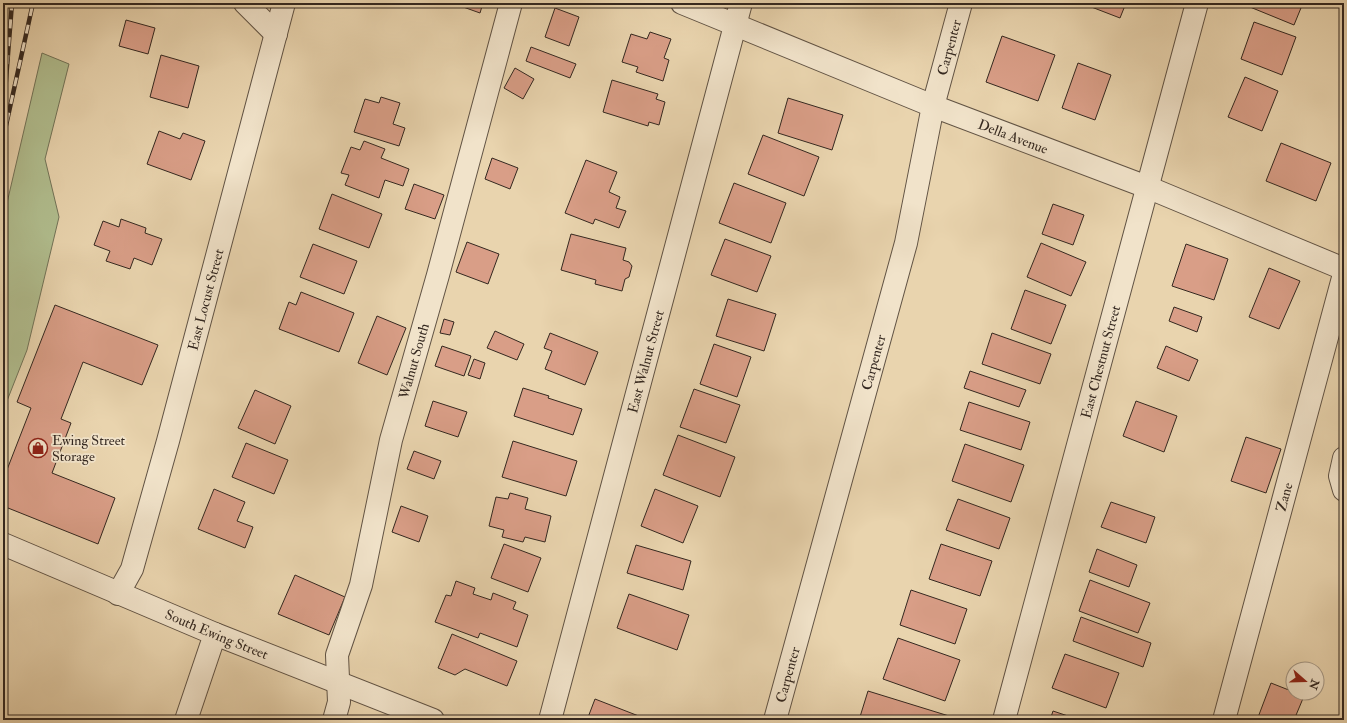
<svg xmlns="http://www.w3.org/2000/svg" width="1347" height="723" font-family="'IM FELL Double Pica',serif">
  <rect width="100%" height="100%" fill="#e9d4ae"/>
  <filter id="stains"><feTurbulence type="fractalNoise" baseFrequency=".005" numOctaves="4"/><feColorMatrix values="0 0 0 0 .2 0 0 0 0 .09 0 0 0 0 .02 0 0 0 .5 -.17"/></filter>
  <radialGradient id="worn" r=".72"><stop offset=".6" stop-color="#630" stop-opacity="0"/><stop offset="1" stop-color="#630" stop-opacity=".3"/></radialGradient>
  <path fill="#b1be8f" stroke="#727358" d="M42,53L69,64L45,159L59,217L27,350L3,411V220Z"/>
  <path fill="#d99e87" stroke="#342820" d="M452,3H483L480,13Z
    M1081,3H1126L1120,18Z
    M1252,3H1303L1294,25L1250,7Z
    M555,8L579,17L569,46L545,37Z
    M126,20L155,28L148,54L119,46Z
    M1254,22L1296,37L1282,75L1241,59Z
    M650,32L671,39L664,58L669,60L663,81L636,72L638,67L622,62L631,34L647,39Z
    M1002,36L1055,55L1038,101L986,82Z
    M531,47L576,64L570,78L526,61Z
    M161,55L199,66L188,108L150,97Z
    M1078,63L1111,75L1095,120L1062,108Z
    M515,68L534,79L523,99L504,88Z
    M1245,77L1278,91L1262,131L1228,117Z
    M612,80L658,94L656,99L665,102L659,125L649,122L648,126L603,112Z
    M381,97L400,103L393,124L405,128L399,146L354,132L365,99L379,103Z
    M788,98L843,115L832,150L778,133Z
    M159,131L180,139L183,133L205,141L191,180L147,164Z
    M763,135L819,157L804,196L748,174Z
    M364,141L385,149L381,158L409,169L403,186L385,180L379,198L345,185L349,175L341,173L351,147L360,150Z
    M1281,143L1331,163L1316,201L1266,181Z
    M492,158L518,168L510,189L485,179Z
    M586,160L617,172L609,192L620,197L616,208L626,211L619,228L595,219L593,224L565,213Z
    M734,183L786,203L771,243L719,223Z
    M414,184L444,195L435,219L405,209Z
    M332,194L382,214L369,248L319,229Z
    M1053,204L1084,215L1073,245L1042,234Z
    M121,219L146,228L145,233L162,239L152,265L134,258L130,269L106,261L110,251L94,245L103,221L119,227Z
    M571,234L626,248L623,260L629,262L632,266L629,277L625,279L622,291L595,284L596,280L561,270Z
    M725,239L771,256L757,292L711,275Z
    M467,242L499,254L488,284L456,272Z
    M1041,243L1086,262L1071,296L1027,277Z
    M313,244L357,261L344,294L300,277Z
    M1186,244L1228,259L1214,300L1172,286Z
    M1269,268L1300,281L1279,329L1249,317Z
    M1025,290L1066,305L1051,344L1011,329Z
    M301,292L354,313L339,352L279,329L289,302L296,305Z
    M728,299L776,314L764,351L716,336Z
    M55,305L158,345L142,385L83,362L61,419L71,423L52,473L115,498L98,544L3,506V480L31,408L17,402Z
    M1174,307L1202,317L1197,332L1169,321Z
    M377,316L406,328L387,375L358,363Z
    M444,319L454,322L450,335L440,333Z
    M495,331L524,344L517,360L487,348Z
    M550,333L598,352L585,385L545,369L552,351L544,348Z
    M992,333L1051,354L1040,384L982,364Z
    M714,344L751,357L737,397L700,384Z
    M442,346L471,356L464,376L435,366Z
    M1166,346L1198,360L1189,381L1157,368Z
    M474,359L485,363L480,379L468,375Z
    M970,371L1026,390L1019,407L964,388Z
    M523,388L549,396L548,398L582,409L573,435L514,416Z
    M694,389L740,405L726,443L680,427Z
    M255,390L291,406L275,444L238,428Z
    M433,401L467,412L458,437L425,426Z
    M1136,401L1177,416L1164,452L1123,436Z
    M969,402L1030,422L1021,450L960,430Z
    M678,435L735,457L720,497L663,475Z
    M1246,437L1281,449L1266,493L1231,481Z
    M513,441L577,461L566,496L502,477Z
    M246,443L288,460L274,494L232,477Z
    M965,444L1024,465L1011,502L952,481Z
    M414,451L441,461L434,479L407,469Z
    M214,489L245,502L237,521L253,527L245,548L198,529Z
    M655,489L698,506L683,543L641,526Z
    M510,493L528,498L525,509L551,516L545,542L525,537L523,542L502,537L504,530L489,526L496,497L508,499Z
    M958,499L1010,518L999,549L946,530Z
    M1111,502L1155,517L1146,543L1101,527Z
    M401,506L428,516L419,542L392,532Z
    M504,544L541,558L528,592L491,578Z
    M941,544L992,561L980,596L929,579Z
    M636,545L691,561L683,590L627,573Z
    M1097,549L1137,565L1129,587L1089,572Z
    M295,575L345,597L329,635L278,614Z
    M1090,580L1150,603L1138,633L1079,611Z
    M456,581L475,588L473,594L491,600L493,593L516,602L513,609L528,615L517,647L480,633L478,638L435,622L446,595L451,596Z
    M911,590L967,609L955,644L900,625Z
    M629,594L689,615L677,650L617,628Z
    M1081,617L1151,643L1143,667L1073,641Z
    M452,634L517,661L507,686L465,669L455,675L438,668Z
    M898,638L960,660L945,701L883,679Z
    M1065,654L1119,673L1106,708L1052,688Z
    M1271,683L1304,696L1294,720H1257Z
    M868,691L949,716L948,720H859Z
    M595,699L649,720H587Z
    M1053,711L1080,720H1050Z"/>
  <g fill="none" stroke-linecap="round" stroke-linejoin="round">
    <defs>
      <g id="minor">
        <path d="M245,3L276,34"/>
        <path id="s1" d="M682,3L933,106L1147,187L1344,269"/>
        <path d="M1344,458L1340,476L1344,490"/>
        <path id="s2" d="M3,544L215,634L433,720"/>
        <path id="s3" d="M118,594L132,569L168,441L284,3"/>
        <path d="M186,720L215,634"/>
        <path id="s4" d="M334,720L339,702L337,655L361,585L391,440L438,275L511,3"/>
        <path id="s5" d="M550,720L741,3"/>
        <path id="s6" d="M775,720L906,243L933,106L961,3"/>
        <path id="s7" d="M1004,720L1197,3"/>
        <path id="s8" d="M1224,720L1344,274"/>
      </g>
    </defs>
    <use href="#minor" stroke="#615344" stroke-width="24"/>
    <use href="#minor" stroke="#f1e3ca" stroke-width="22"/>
    <defs>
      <path id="rail" d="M3,118L12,3
        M3,139L33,3"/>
    </defs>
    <use href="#rail" stroke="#342820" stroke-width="4.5"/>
    <use href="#rail" stroke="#f1e3ca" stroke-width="3" stroke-dasharray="9" stroke-linecap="butt"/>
  </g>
  <defs>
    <symbol id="shop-ring" viewBox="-11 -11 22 22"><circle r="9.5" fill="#f1e3ca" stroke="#8f2418" stroke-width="1.5"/><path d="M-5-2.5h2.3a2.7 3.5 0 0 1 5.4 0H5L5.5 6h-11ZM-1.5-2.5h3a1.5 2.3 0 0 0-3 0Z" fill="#8f2418"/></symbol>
  </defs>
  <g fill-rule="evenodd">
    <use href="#shop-ring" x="27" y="437" width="22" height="22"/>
  </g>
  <g text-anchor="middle" stroke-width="3.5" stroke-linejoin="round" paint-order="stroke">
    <g font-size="14" fill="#342820" stroke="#f1e3ca">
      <text dy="5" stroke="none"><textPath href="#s6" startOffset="695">Carpenter</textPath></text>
      <text dy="5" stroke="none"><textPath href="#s1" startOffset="357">Della Avenue</textPath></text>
      <text dy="5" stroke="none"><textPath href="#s3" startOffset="308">East Locust Street</textPath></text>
      <text dy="5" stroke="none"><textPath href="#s4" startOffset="370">Walnut South</textPath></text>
      <text dy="5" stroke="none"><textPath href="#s5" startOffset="371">East Walnut Street</textPath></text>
      <text dy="5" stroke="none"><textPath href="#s7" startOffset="371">East Chestnut Street</textPath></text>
      <text dy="5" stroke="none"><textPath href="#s6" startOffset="371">Carpenter</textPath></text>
      <text dy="5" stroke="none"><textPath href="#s8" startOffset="231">Zane</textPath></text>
      <text dy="5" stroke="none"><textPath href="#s2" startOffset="232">South Ewing Street</textPath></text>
      <text dy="5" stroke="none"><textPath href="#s6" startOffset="47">Carpenter</textPath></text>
    </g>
    <g font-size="14" fill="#342820" stroke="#f1e3ca" text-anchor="start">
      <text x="52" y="445">Ewing Street<tspan x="52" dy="16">Storage</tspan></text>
    </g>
  </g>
  <rect width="1347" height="723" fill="none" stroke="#e9d4ae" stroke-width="16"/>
  <rect x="4" y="4" width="1339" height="715" fill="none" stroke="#342820" stroke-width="2"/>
  <rect x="8" y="8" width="1331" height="707" fill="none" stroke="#342820"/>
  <g transform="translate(1305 681) rotate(110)"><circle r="19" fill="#f1e3ca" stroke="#a59886"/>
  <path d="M0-3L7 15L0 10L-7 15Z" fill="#8f2418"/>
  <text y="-6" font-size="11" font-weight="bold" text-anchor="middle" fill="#342820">N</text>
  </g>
  <rect width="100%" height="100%" filter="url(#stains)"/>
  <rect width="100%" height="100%" fill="url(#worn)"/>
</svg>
